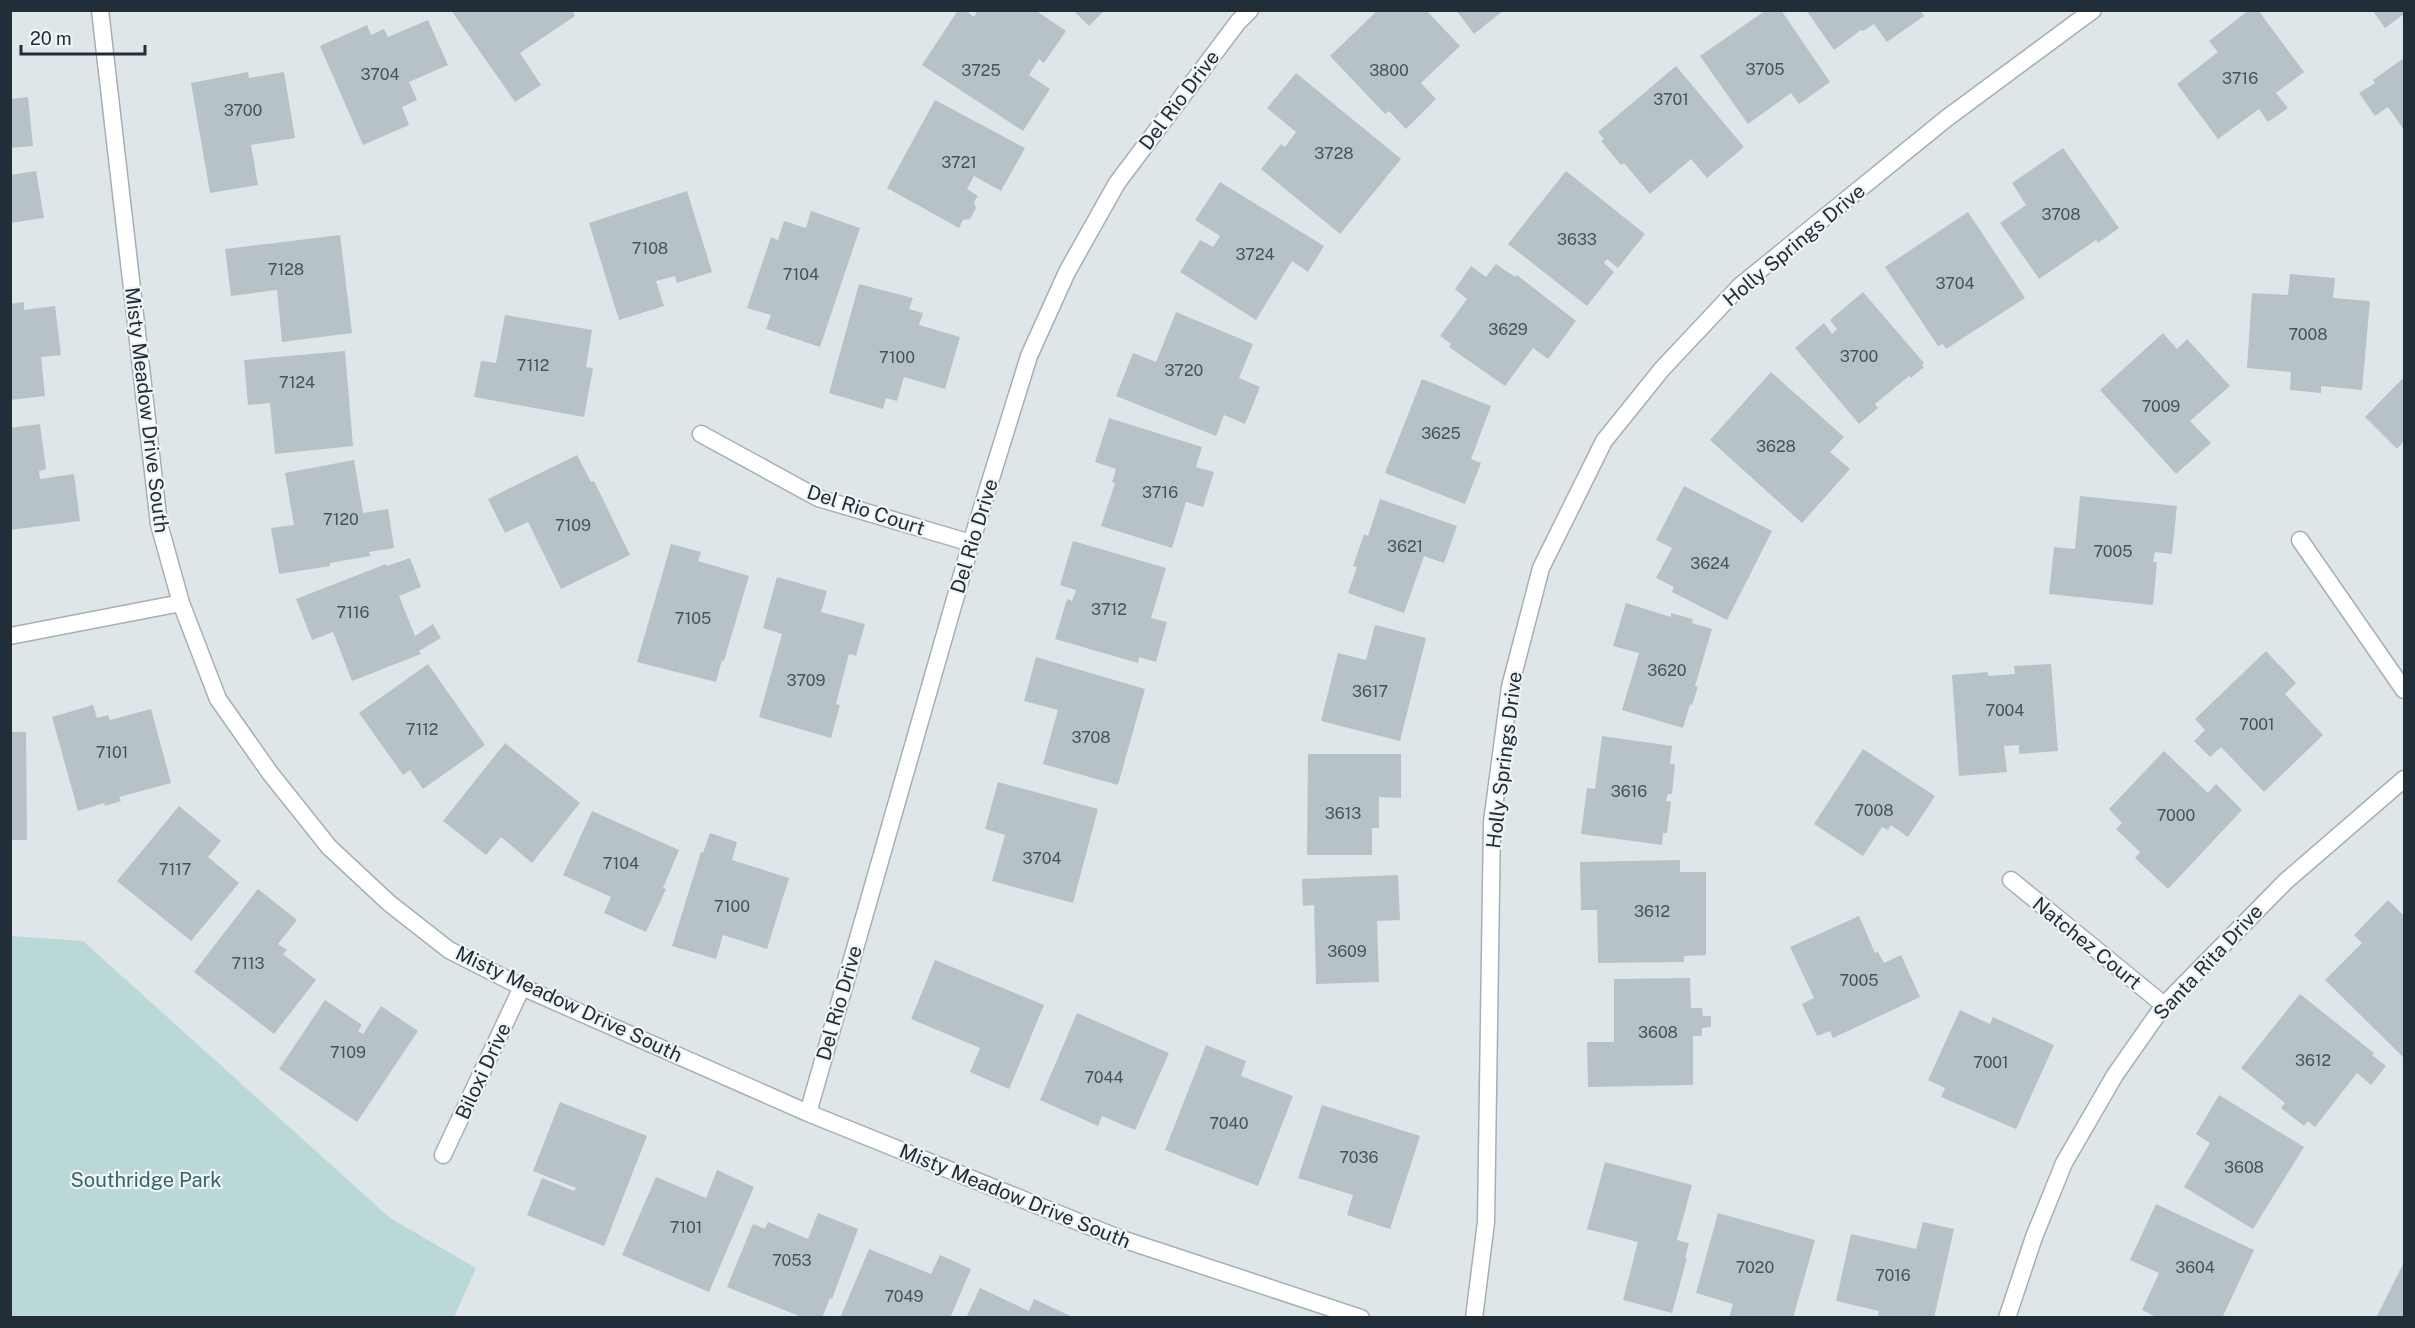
<svg xmlns="http://www.w3.org/2000/svg" width="2415" height="1328" font-family="'Public Sans',sans-serif">
  <rect width="100%" height="100%" fill="#dfe6e9"/>
  <path fill="#b9d8d6" d="M10,936L83,941L390,1218L476,1268L454,1317H11Z"/>
  <path fill="#b7c2c6" d="M451,10H572L575,16L520,53L541,85L515,102Z
    M958,10H965L974,17L978,10H1035L1066,31L1044,63L1039,59L1029,75L1050,89L1023,131L922,65Z
    M1073,10H1105L1089,26Z
    M1378,10H1426L1460,46L1421,83L1436,99L1406,129L1389,111L1385,114L1330,56Z
    M1456,10H1504L1474,34Z
    M1766,10H1781L1830,82L1799,104L1791,93L1748,124L1700,56Z
    M1806,10H1920L1924,16L1887,42L1874,24L1863,31L1861,30L1834,50Z
    M2249,10H2258L2304,72L2276,93L2288,108L2268,122L2259,109L2218,139L2177,84L2218,52L2209,41Z
    M2372,10H2404V14L2385,28Z
    M428,20L448,65L409,82L417,100L402,107L409,125L363,145L320,46L367,25L371,35L384,29L388,37Z
    M2404,58V130L2388,107L2375,116L2359,93L2375,83L2373,80Z
    M1676,66L1744,147L1707,178L1691,159L1650,194L1624,163L1621,165L1601,141L1604,139L1598,132Z
    M248,72L249,78L284,72L295,138L251,145L258,185L210,193L191,83Z
    M1296,73L1401,159L1340,234L1261,169L1281,144L1285,147L1296,132L1267,108Z
    M28,97L33,146L10,148V99Z
    M935,100L1025,148L1001,191L974,176L967,189L978,196L974,202L976,208L970,219L963,220L959,228L887,188Z
    M2063,148L2119,228L2098,243L2096,240L2039,279L2000,223L2026,205L2012,183Z
    M36,171L44,218L10,223V175Z
    M1566,171L1645,234L1618,268L1607,259L1604,263L1614,272L1587,306L1508,244Z
    M1220,182L1324,246L1308,272L1292,261L1256,320L1180,272L1200,240L1213,247L1220,236L1195,220Z
    M687,191L712,272L677,283L675,276L656,281L664,306L619,320L589,223Z
    M811,211L860,228L820,347L766,329L771,315L747,308L771,237L778,240L784,221L806,228Z
    M1968,212L2025,298L1946,349L1943,344L1938,346L1885,267Z
    M340,235L352,333L282,342L277,290L231,296L225,249Z
    M1496,264L1515,277L1517,275L1576,321L1548,359L1533,348L1505,386L1449,347L1451,344L1440,336L1467,299L1455,289L1471,266L1486,277Z
    M2290,274L2335,278L2333,298L2370,301L2362,390L2321,386V393L2290,390L2291,372L2247,368L2252,293L2288,295Z
    M859,284L913,298L909,309L923,313L919,325L960,337L945,389L904,377L897,401L886,398L883,409L829,393Z
    M1863,292L1924,363L1922,365L1924,367L1911,378L1909,376L1875,404L1878,408L1859,424L1795,348L1824,323L1832,334L1837,329L1830,320Z
    M24,302V310L55,306L61,355L41,357L45,396L10,400V304Z
    M1176,312L1253,344L1239,378L1260,387L1245,424L1224,415L1216,436L1116,396L1133,353L1156,362Z
    M505,315L592,330L586,367L593,368L584,417L474,397L481,361L496,363Z
    M2163,333L2177,349L2187,339L2230,386L2190,421L2211,443L2176,474L2100,390Z
    M345,351L353,446L275,454L270,403L248,405L244,360Z
    M1771,372L1844,437L1830,452L1850,469L1802,523L1710,440Z
    M2404,377V441L2397,449L2365,417Z
    M1422,379L1491,406L1471,459L1481,463L1465,504L1385,473Z
    M1109,418L1202,447L1196,467L1214,472L1203,507L1186,502L1172,548L1101,526L1115,483L1112,482L1116,469L1095,462Z
    M40,424L46,469L39,471L40,479L74,474L80,521L10,530V428Z
    M577,455L591,482L594,481L630,555L561,589L528,522L505,533L488,499Z
    M354,460L363,513L388,509L394,548L369,552L370,556L330,563V566L279,574L271,528L294,525L285,473Z
    M1684,486L1772,531L1727,620L1672,592L1674,587L1656,578L1672,548L1656,540Z
    M2080,496L2177,506L2172,554L2155,552L2153,562H2157L2153,605L2049,594L2054,547L2075,549Z
    M1380,499L1457,526L1444,563L1424,556L1404,613L1348,593L1357,567L1353,566L1364,534L1368,536Z
    M1073,541L1166,568L1151,618L1167,622L1156,662L1139,657L1138,663L1055,639L1067,599L1072,601L1076,590L1060,585Z
    M671,544L701,552L698,561L749,576L724,661L722,660L716,682L637,662Z
    M410,558L421,587L399,596L415,636L433,624L441,638L419,651L421,654L352,681L333,632L312,640L296,599L386,564L387,566Z
    M777,577L827,591L821,612L865,624L856,656L849,654L836,704L840,705L831,738L759,717L782,634L763,628Z
    M1626,603L1671,617V613L1693,619L1692,623L1712,629L1695,686L1698,687L1692,705L1690,704L1683,728L1622,710L1639,653L1613,646Z
    M1375,625L1426,638L1400,741L1321,721L1338,653L1366,660Z
    M2266,651L2296,683L2285,694L2323,735L2264,792L2221,747L2210,757L2194,741L2205,730L2195,719Z
    M1036,657L1145,689L1118,785L1043,764L1058,710L1024,701Z
    M428,664L485,745L423,789L410,770L403,775L359,713Z
    M2051,664L2058,751L2019,754V745L2004,746L2007,772L1959,776L1952,675L1988,672V676L2015,674L2014,666Z
    M93,705L97,718L108,715L110,720L151,709L171,783L119,797L121,801L105,806L104,803L78,811L52,717Z
    M10,732H26L27,840H10Z
    M1602,736L1672,746L1670,764H1675L1672,794H1668L1666,801L1671,802L1667,833H1663L1662,845L1581,834L1587,788L1595,789Z
    M505,743L580,803L532,863L501,837L486,855L443,821Z
    M1863,749L1935,796L1908,837L1891,825L1888,830L1882,827L1863,856L1814,824Z
    M2164,751L2208,793L2216,784L2242,810L2168,889L2135,858L2140,852L2116,829L2122,823L2109,809Z
    M1308,754H1401V798L1379,797V828H1372V855H1307Z
    M998,782L1098,809L1073,903L992,881L1005,835L985,829Z
    M179,806L221,841L208,857L239,883L191,941L117,881Z
    M592,811L679,850L663,888L666,889L646,932L604,913L611,897L563,875Z
    M710,833L737,842L732,860L789,878L767,949L723,935L716,959L672,946L701,852L703,853Z
    M1680,860V872H1706V955L1684,956V962L1598,963L1597,910H1581L1580,862Z
    M1398,875L1400,920L1377,921L1379,982L1316,984L1314,905L1303,906L1302,879Z
    M258,889L297,920L278,944L287,950L283,954L316,980L274,1034L194,972Z
    M2388,900L2404,916V1058L2325,980L2362,943L2354,935Z
    M1859,916L1875,953L1878,952L1884,963L1901,955L1920,997L1833,1038L1830,1031L1817,1036L1802,1004L1814,998L1790,947Z
    M935,960L1044,1005L1009,1089L970,1072L980,1048L911,1019Z
    M1690,978L1691,1008H1702L1703,1016H1711V1027L1702,1028V1036H1693V1085L1588,1087L1587,1042H1614V979Z
    M2300,994L2374,1053L2372,1055L2386,1066L2371,1085L2357,1073L2315,1127L2308,1121L2304,1126L2281,1108L2285,1103L2241,1068Z
    M325,1000L362,1025L358,1031L363,1034L381,1006L418,1031L357,1122L279,1069Z
    M1960,1010L1990,1024L1993,1017L2054,1045L2016,1129L1941,1097L1945,1088L1928,1080Z
    M1077,1013L1169,1053L1135,1130L1102,1116L1098,1126L1040,1100Z
    M1206,1045L1246,1061L1241,1076L1293,1096L1258,1186L1165,1150Z
    M2219,1095L2304,1147L2253,1229L2184,1187L2210,1143L2196,1134Z
    M560,1102L647,1136L604,1246L527,1215L542,1178L574,1191L576,1188L533,1171Z
    M1322,1105L1420,1136L1390,1229L1347,1215L1353,1195L1298,1178Z
    M1605,1162L1692,1185L1677,1240L1689,1243L1685,1258H1687L1672,1313L1623,1300L1638,1242L1587,1229Z
    M717,1170L754,1187L709,1292L622,1255L656,1177L706,1198Z
    M2156,1204L2254,1250L2222,1318H2158L2142,1310L2159,1273L2130,1260Z
    M818,1213L858,1229L832,1299L830,1298L822,1318H804L727,1287L753,1224L765,1229L768,1222L808,1239Z
    M1718,1213L1815,1240L1793,1318H1729L1733,1304L1696,1293Z
    M1923,1222L1954,1229L1934,1318H1878L1879,1311L1836,1301L1851,1234L1916,1249Z
    M869,1249L931,1274L940,1255L971,1269L950,1318H840Z
    M2404,1262V1318H2376Z
    M980,1288L1029,1311L1034,1299L1075,1318H966Z"/>
  <g fill="none" stroke-linecap="round" stroke-linejoin="round">
    <defs>
      <path id="minor" d="M100,10L159,524L181,603L218,699L270,773L329,847L389,903L449,950L522,987L808,1113L1116,1237L1361,1318
        M701,434L818,498L971,543
        M2300,540L2404,690
        M10,636L181,603
        M2011,880L2164,1005
        M808,1113L971,543L1029,356L1067,272L1117,183L1238,22L1250,10
        M443,1155L522,987
        M1474,1318L1486,1222L1492,822L1510,687L1541,568L1604,441L1662,369L1740,286L1947,118L2093,10
        M2007,1318L2034,1237L2064,1163L2115,1075L2164,1005L2286,881L2404,779"/>
    </defs>
    <use href="#minor" stroke="#a6afb4" stroke-width="19"/>
    <use href="#minor" stroke="#fff" stroke-width="16"/>
  </g>
  <g text-anchor="middle" stroke-width="4.5" stroke-linejoin="round" paint-order="stroke">
    <g font-size="16" fill="#46535b">
      <text x="1765" y="75">3705</text>
      <text x="981" y="76">3725</text>
      <text x="1389" y="76">3800</text>
      <text x="380" y="80">3704</text>
      <text x="2240" y="84">3716</text>
      <text x="1671" y="105">3701</text>
      <text x="243" y="116">3700</text>
      <text x="1334" y="159">3728</text>
      <text x="959" y="168">3721</text>
      <text x="2061" y="220">3708</text>
      <text x="1577" y="245">3633</text>
      <text x="650" y="254">7108</text>
      <text x="1255" y="260">3724</text>
      <text x="286" y="275">7128</text>
      <text x="801" y="280">7104</text>
      <text x="1955" y="289">3704</text>
      <text x="1508" y="335">3629</text>
      <text x="2308" y="340">7008</text>
      <text x="1859" y="362">3700</text>
      <text x="897" y="363">7100</text>
      <text x="533" y="371">7112</text>
      <text x="1184" y="376">3720</text>
      <text x="297" y="388">7124</text>
      <text x="2161" y="412">7009</text>
      <text x="1441" y="439">3625</text>
      <text x="1776" y="452">3628</text>
      <text x="1160" y="498">3716</text>
      <text x="341" y="525">7120</text>
      <text x="573" y="531">7109</text>
      <text x="1405" y="552">3621</text>
      <text x="2113" y="557">7005</text>
      <text x="1710" y="569">3624</text>
      <text x="1109" y="615">3712</text>
      <text x="353" y="618">7116</text>
      <text x="693" y="624">7105</text>
      <text x="1667" y="676">3620</text>
      <text x="806" y="686">3709</text>
      <text x="1370" y="697">3617</text>
      <text x="2005" y="716">7004</text>
      <text x="2257" y="730">7001</text>
      <text x="422" y="735">7112</text>
      <text x="1091" y="743">3708</text>
      <text x="112" y="758">7101</text>
      <text x="1629" y="797">3616</text>
      <text x="1874" y="816">7008</text>
      <text x="1343" y="819">3613</text>
      <text x="2176" y="821">7000</text>
      <text x="1042" y="864">3704</text>
      <text x="621" y="869">7104</text>
      <text x="175" y="875">7117</text>
      <text x="732" y="912">7100</text>
      <text x="1652" y="917">3612</text>
      <text x="1347" y="957">3609</text>
      <text x="248" y="969">7113</text>
      <text x="1859" y="986">7005</text>
      <text x="1658" y="1038">3608</text>
      <text x="348" y="1058">7109</text>
      <text x="2313" y="1066">3612</text>
      <text x="1991" y="1068">7001</text>
      <text x="1104" y="1083">7044</text>
      <text x="1229" y="1129">7040</text>
      <text x="1359" y="1163">7036</text>
      <text x="2244" y="1173">3608</text>
      <text x="686" y="1233">7101</text>
      <text x="792" y="1266">7053</text>
      <text x="1755" y="1273">7020</text>
      <text x="2195" y="1273">3604</text>
      <text x="1893" y="1281">7016</text>
      <text x="904" y="1302">7049</text>
    </g>
    <g font-size="20" fill="#212e37" stroke="#eff4f6">
      <text transform="translate(1179 100) rotate(-53)" y="7">Del Rio Drive</text>
      <text transform="translate(1794 245) rotate(-40)" y="7">Holly Springs Drive</text>
      <text transform="translate(147 410) rotate(83)" y="7">Misty Meadow Drive South</text>
      <text transform="translate(866 510) rotate(18)" y="7">Del Rio Court</text>
      <text transform="translate(974 536) rotate(-73)" y="7">Del Rio Drive</text>
      <text transform="translate(1504 760) rotate(-83)" y="7">Holly Springs Drive</text>
      <text transform="translate(2087 943) rotate(39)" y="7">Natchez Court</text>
      <text transform="translate(2208 962) rotate(-47)" y="7">Santa Rita Drive</text>
      <text transform="translate(839 1003) rotate(-74)" y="7">Del Rio Drive</text>
      <text transform="translate(569 1004) rotate(25)" y="7">Misty Meadow Drive South</text>
      <text transform="translate(483 1071) rotate(-65)" y="7">Biloxi Drive</text>
      <text transform="translate(1015 1196) rotate(22)" y="7">Misty Meadow Drive South</text>
    </g>
    <g font-size="20" fill="#30666a" stroke="#eff4f6">
      <text x="146" y="1187">Southridge Park</text>
    </g>
  </g>
  <rect width="2415" height="1328" fill="none" stroke="#212e37" stroke-width="24"/>
  <path d="M21 45v9h124v-9" fill="none" stroke="#212e37" stroke-width="3"/>
  <text x="30" y="45" font-size="18" fill="#212e37" stroke="#eff4f6" stroke-width="4.5" paint-order="stroke">20 m</text>
</svg>
